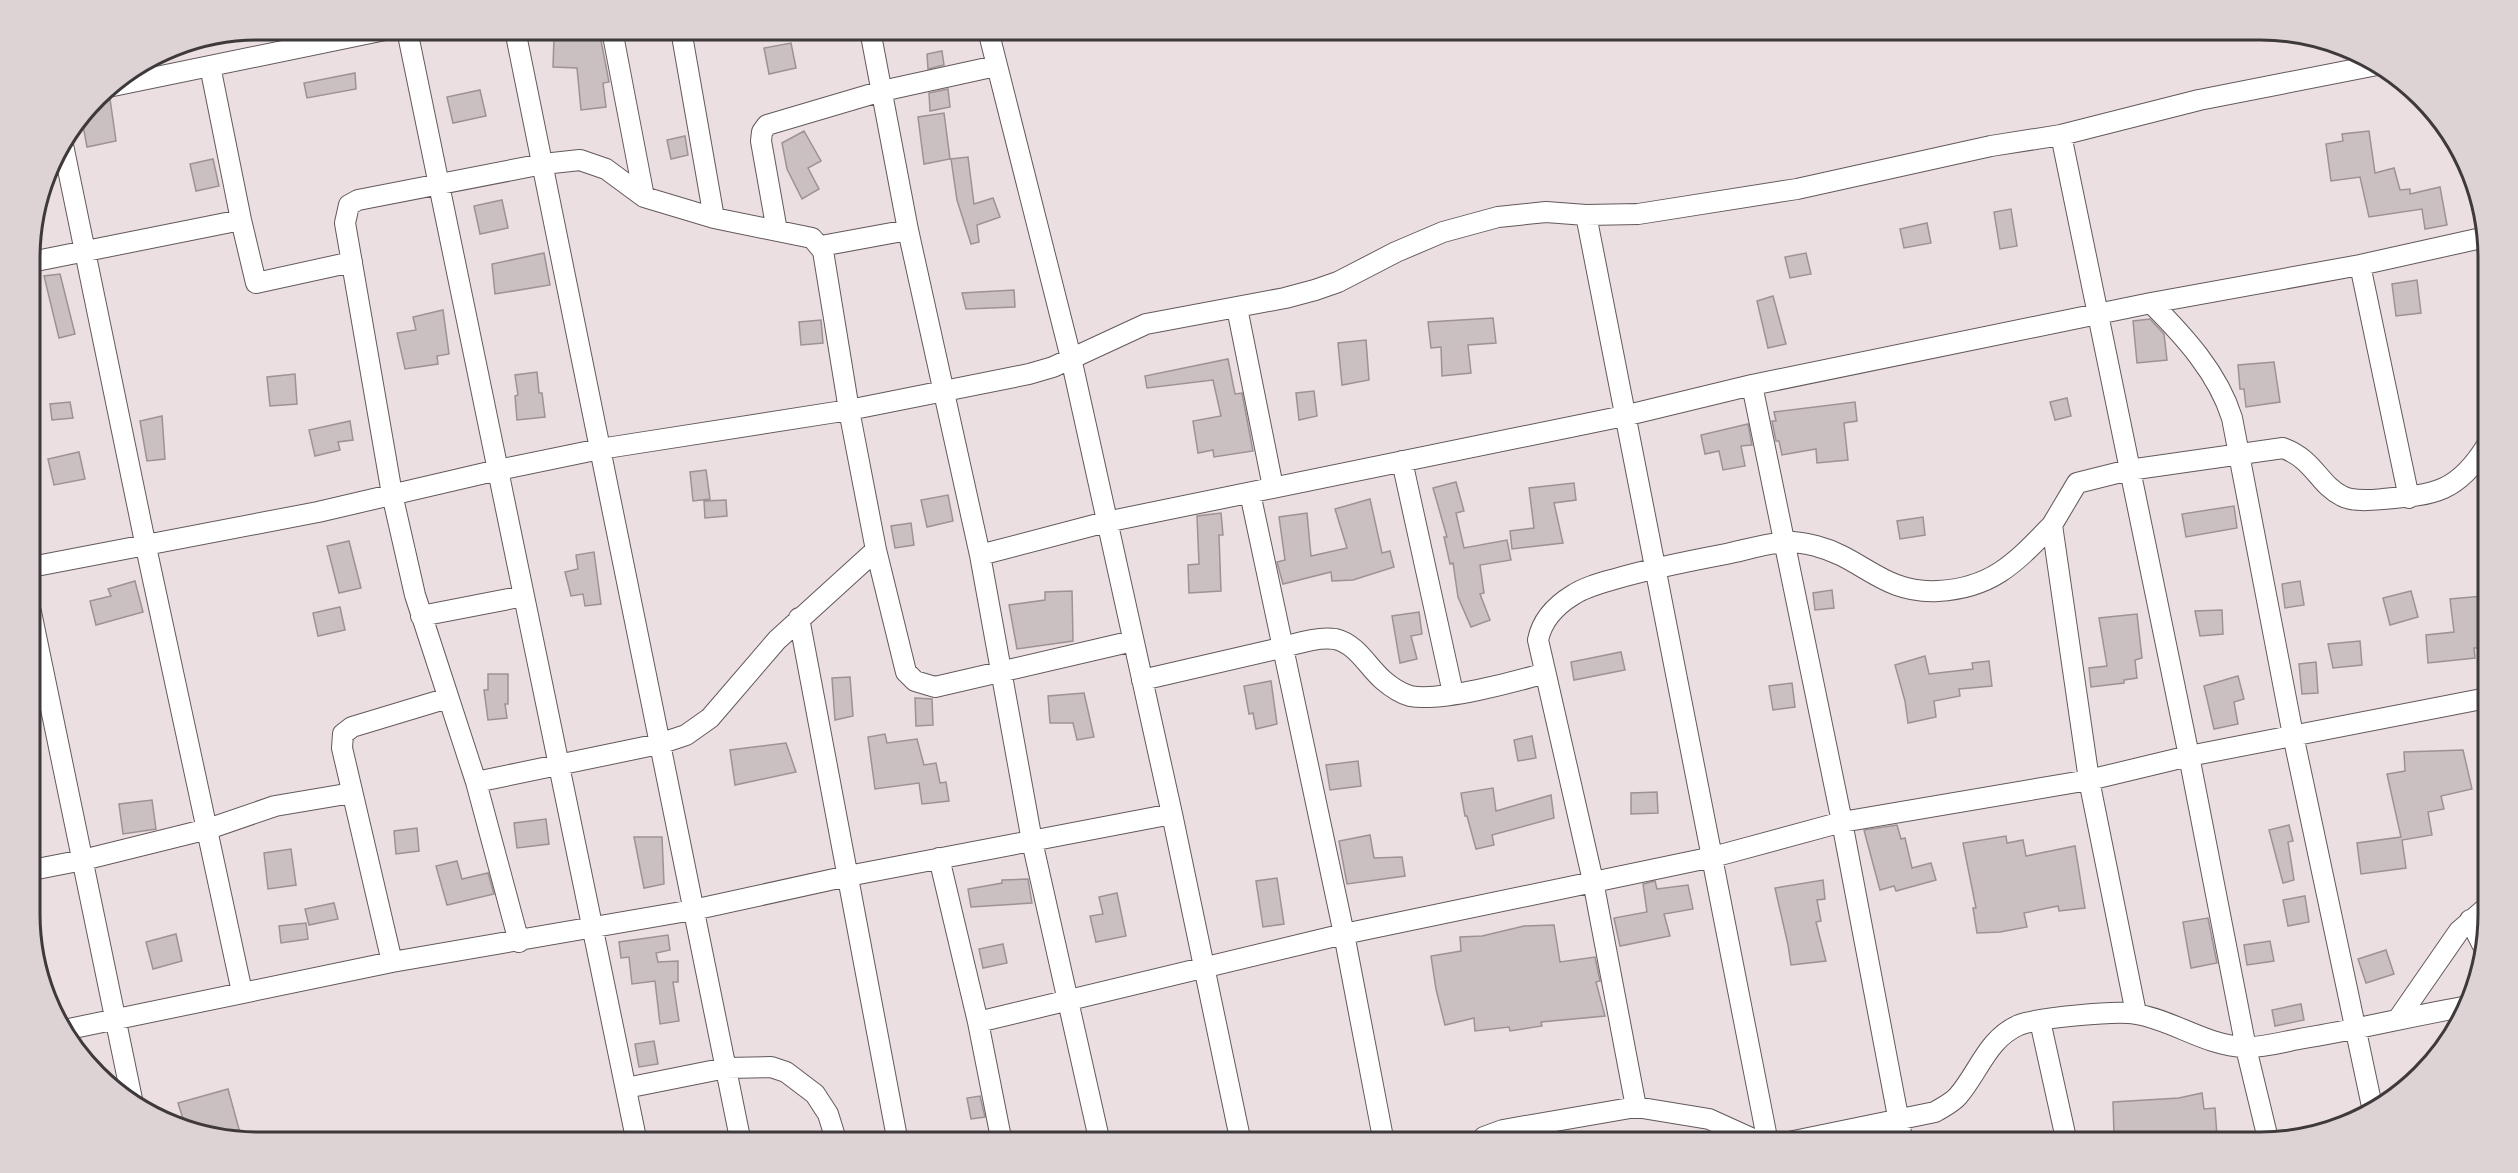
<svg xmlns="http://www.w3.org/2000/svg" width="2518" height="1173" font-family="Montserrat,sans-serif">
  <rect width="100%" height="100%" fill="#ebdfe1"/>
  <path fill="#cabfc1" stroke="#9d9294" stroke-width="1.5" d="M589,30H599L609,82L603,83L606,107L581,110L577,68L553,67L554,37Z
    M791,43L796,68L769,74L764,48Z
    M942,51L944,65L928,69L927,54Z
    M355,73L356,89L307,98L304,83Z
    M948,89L950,107L930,111L929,93Z
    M480,90L486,116L453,123L447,97Z
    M110,99L116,141L87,147L82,120L97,101Z
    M944,113L950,159L924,164L918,117Z
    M804,131L821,161L808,168L819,189L802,199L787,169L782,143Z
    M2369,131L2375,173L2394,168L2400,190L2410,189V194L2440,187L2447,225L2425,229L2422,209L2369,217L2360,177L2331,181L2326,144L2343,141L2342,134Z
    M685,136L688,155L671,159L667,140Z
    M968,157L974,204L993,198L1000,217L977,225L979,242L971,244L957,200L951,159Z
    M213,159L219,186L196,191L190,164Z
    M502,200L508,228L480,234L474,206Z
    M2011,209L2017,246L2000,249L1994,212Z
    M1927,223L1931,243L1904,248L1900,229Z
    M544,253L550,285L495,294L492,264Z
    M1806,253L1811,274L1790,278L1785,257Z
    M60,274L75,334L59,338L44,276Z
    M2417,280L2421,313L2396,316L2392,284Z
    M1014,290L1015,307L966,309L962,293Z
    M1773,296L1786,344L1768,348L1757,301Z
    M443,310L449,354L437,356L438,364L405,369L397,333L416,330L413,317Z
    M1493,318L1496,343L1468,345L1471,373L1442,376L1441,347L1431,348L1428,322Z
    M2150,319L2164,334L2167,360L2137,363L2133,321Z
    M821,320L823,343L801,345L799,322Z
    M1366,340L1369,380L1342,385L1338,343Z
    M1228,359L1235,394L1242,393L1253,451L1214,457L1213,450L1198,453L1193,421L1221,416L1213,380L1147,388L1145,376Z
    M2274,362L2280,402L2246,407L2244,389H2240L2238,365Z
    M537,372L539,393H542L545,417L517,420L515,396L518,395L515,375Z
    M295,374L297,404L270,406L267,377Z
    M1314,391L1317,416L1299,420L1296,393Z
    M2067,398L2071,416L2055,420L2050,402Z
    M70,402L73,418L52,420L50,404Z
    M1855,402L1857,421L1844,423L1848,460L1817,463L1816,449L1782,455L1779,441H1776L1772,421H1776L1774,412Z
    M162,416L165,459L147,461L140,421Z
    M350,421L353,440L338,442L340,450L315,456L309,430Z
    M1748,424L1752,445L1741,446L1745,466L1723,470L1719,451L1705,454L1701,435Z
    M79,452L85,479L54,485L48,459Z
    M706,470L710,499L693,501L690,472Z
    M1456,482L1464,511L1456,513L1464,548L1507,540L1511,560L1480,565L1484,593L1480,594L1490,620L1471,627L1458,597L1453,563L1450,564L1444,537H1447L1433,488Z
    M1574,483L1576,500L1554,503L1563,543L1512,549L1510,531L1534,528L1529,488Z
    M948,495L953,521L927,527L921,500Z
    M1370,499L1382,553L1390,551L1394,567L1353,580L1332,581L1331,572L1283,584L1277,562L1285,560L1279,517L1307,513L1311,556L1347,548L1335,509Z
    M726,500L727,516L705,518L704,501Z
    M2234,506L2237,528L2186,537L2182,514Z
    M1221,513L1223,535H1219L1221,591L1189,593L1188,565L1199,564L1197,516Z
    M1923,517L1925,535L1900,539L1897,521Z
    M911,523L914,545L895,548L891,526Z
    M349,541L361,588L339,593L327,546Z
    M594,552L601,604L585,606L583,594L571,596L565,572L578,569L576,555Z
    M135,581L143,612L96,625L90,601L111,596L108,589Z
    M2300,581L2304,605L2285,608L2282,584Z
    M1832,590L1834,608L1815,610L1813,593Z
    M1072,591L1073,641L1017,649L1009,605L1045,600V592Z
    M2411,591L2418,617L2390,625L2383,598Z
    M2483,596L2484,620L2479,621L2480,648H2474L2475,658L2428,663L2426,635L2454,632L2450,599Z
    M340,607L345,630L318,636L313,613Z
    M2222,610L2223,634L2200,636L2195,611Z
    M1419,612L1422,634L1411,636L1417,659L1400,663L1392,616Z
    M2137,614L2142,658L2135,660L2137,678L2124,680V683L2091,687L2089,668L2107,666L2099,618Z
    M2360,641L2362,665L2333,668L2328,644Z
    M1621,652L1625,670L1574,680L1571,662Z
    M1925,656L1929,674L1973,669L1972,663L1989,661L1992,686L1959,689L1960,696L1934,701L1936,717L1908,723L1905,701L1895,665Z
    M2316,662L2318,693L2302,694L2299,664Z
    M488,674H508V704H505L507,718L488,720L484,690H488Z
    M2238,676L2244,699L2234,702L2238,724L2214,729L2204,686Z
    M850,677L853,716L835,720L832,678Z
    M1271,681L1277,724L1256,729L1253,713L1249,714L1244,686Z
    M1792,683L1795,707L1773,710L1769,686Z
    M1084,693L1094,737L1077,740L1073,723H1050L1048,696Z
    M915,698L932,699L933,725L916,726Z
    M885,734L887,743L917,739L924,765L936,763L940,783L946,782L949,801L922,804L919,783L875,789L868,737Z
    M1532,736L1536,758L1518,761L1514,740Z
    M786,743L796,772L735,785L730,750Z
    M2463,750L2472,789L2441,796L2444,809L2428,812L2432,835L2402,840L2406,868L2361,874L2357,843L2401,837L2387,774L2405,771L2404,752Z
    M1358,761L1361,786L1330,790L1326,765Z
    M1493,788L1496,811L1551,795L1554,818L1492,835L1494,845L1476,849L1467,816H1465L1461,793Z
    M1657,792L1658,813L1631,814V793Z
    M152,800L156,829L123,834L119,804Z
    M546,819L549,844L517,848L514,823Z
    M1897,825L1901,839L1905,838L1912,868L1931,863L1936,880L1896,891L1894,886L1880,890L1864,830Z
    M2289,825L2293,841L2288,842L2294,880L2283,883L2269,830Z
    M417,828L419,851L396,854L394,831Z
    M1370,835L1374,858L1402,857L1405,876L1347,884L1339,841Z
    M2006,836L2007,843L2023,840L2026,856L2075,846L2085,908L2059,911L2058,906L2024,913L2027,927L2000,932L1977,933L1973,908H1976L1963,843Z
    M634,837H662L664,884L644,888Z
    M291,849L296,885L268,889L264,853Z
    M457,861L462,879L488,873L494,894L447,905L436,866Z
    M1277,878L1284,924L1263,927L1256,881Z
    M1028,879L1032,903L971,907L968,889L1002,883V880Z
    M1823,880L1825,899L1817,900L1821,921L1816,922L1826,961L1791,965L1788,945L1775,888Z
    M1655,881L1657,889L1688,885L1693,909L1664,914L1670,936L1620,946L1614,918L1647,912L1643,884Z
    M1117,893L1126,936L1096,942L1090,916L1103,914L1099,897Z
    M2305,896L2309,922L2288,926L2283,900Z
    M334,903L338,919L309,925L305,909Z
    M2208,918L2217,963L2191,968L2183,922Z
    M306,923L308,939L281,943L279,926Z
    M1554,925L1560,962L1595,957L1600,981L1596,982L1605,1016L1541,1022L1542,1026L1510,1031L1509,1027L1475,1031L1474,1018L1445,1025L1436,989L1431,956L1461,951L1460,937L1482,936L1524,926Z
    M176,934L182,961L153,969L146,942Z
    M668,935L670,950L656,953L658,962L678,961V982H673L679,1021L660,1024L655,981L632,984L629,957L621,958L619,942Z
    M2270,941L2274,961L2247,965L2244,945Z
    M1003,944L1007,963L983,968L979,949Z
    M2386,950L2394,974L2366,983L2358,959Z
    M2301,1004L2304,1020L2275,1026L2272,1010Z
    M654,1041L658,1064L639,1067L635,1044Z
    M228,1089L242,1140L186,1128L178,1103Z
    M2202,1093L2204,1109L2215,1108L2217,1136L2174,1143H2154L2153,1134L2122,1141L2120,1134L2114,1135L2113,1102L2179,1098Z
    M980,1096L985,1117L971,1119L967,1098Z"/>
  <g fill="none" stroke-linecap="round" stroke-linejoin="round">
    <defs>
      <path id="minor" d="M407,30L637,1143
        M515,30L741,1143
        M612,30L644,197
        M681,30L714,218
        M870,30L908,230L980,555L1032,841L1100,1143
        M988,30L1071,358L1172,814L1241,1143
        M210,66L241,220L256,283L352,262
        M108,87L385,30
        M2061,135L2189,756L2246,1048L2269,1143
        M63,145L146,547L242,992
        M1586,215L1768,1143
        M777,231L761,141L762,132L767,125L882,91L996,66
        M821,246L908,230
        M31,262L241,220
        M2360,265L2409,498
        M2151,303C2184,336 2218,373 2232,418L2293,735L2373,1111
        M1237,308L1273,487
        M1752,385L1842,822L1903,1143
        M1402,461L1453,693
        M1250,493L1344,934L1384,1143
        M980,555L1106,522L1624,416L1752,385L2151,303L2360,265L2486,237
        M31,567L318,512L498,470L600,449L849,410L1029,374L1053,367L1146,324L1285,298L1315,290L1338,282L1396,252L1443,232L1498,217L1546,212L1586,215L1638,214L1797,189L1991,146L2061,135L2199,100L2377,65
        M31,612L133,1104
        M421,616L524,596
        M799,618L898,1143
        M1142,680C1185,670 1228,660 1272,650C1290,646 1316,636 1335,639C1357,644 1367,666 1383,680C1391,687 1400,693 1410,696C1440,702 1515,682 1545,673
        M476,782L659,744L686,735L710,718L777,640L876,550
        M939,858L978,1022L1002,1143
        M32,870L83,860L208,829L275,806L352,793
        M2470,920L2482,944
        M519,942L476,782L415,595L392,494L345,223L349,205L358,200L543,164L580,160L606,169L644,197L714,218L812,238L823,251L849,410L876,550L906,672L915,681L935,687L1133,641
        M392,962L342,748L343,734L352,727L448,698
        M2136,1013L2089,780L2052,525L2077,483L2129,470L2283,448C2315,460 2318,484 2342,496C2353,502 2372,500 2383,499C2435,495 2458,492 2487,445
        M2398,1019L2459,931L2488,906
        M2040,1021L2067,1143
        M978,1022L1344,934L1713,857L1842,822L2089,780L2189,756L2487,698
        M64,1030L392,962L693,910L848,876L1172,814
        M626,1088L726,1068L771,1067L786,1072L815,1094L828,1114L837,1143
        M1636,1107L1593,881L1538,640C1542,620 1555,606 1573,595C1585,587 1601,583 1615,579C1652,568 1689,561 1726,554C1745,550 1765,544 1784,542C1794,541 1807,544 1816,546C1863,558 1883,594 1938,591C1993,588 2016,562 2052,525
        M1479,1143L1484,1137L1503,1130L1636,1107L1709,1119L1762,1143
        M1784,1143L1935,1112C1943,1107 1952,1103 1958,1096C1979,1072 1987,1039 2019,1025C2037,1018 2117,1010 2136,1014C2173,1020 2206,1046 2245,1047C2262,1048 2282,1042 2299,1039C2356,1030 2411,1016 2468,1006"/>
    </defs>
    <use href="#minor" stroke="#63595b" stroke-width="22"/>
    <use href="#minor" stroke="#fff" stroke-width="20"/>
  </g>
  <path d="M0 0H2518V1173H0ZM258 40H2260A218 218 0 0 1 2478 258V914A218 218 0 0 1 2260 1132H258A218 218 0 0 1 40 914V258A218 218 0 0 1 258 40Z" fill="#ddd2d4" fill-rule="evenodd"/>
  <path fill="none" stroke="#3e393a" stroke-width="3" d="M258 40H2260A218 218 0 0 1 2478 258V914A218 218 0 0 1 2260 1132H258A218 218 0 0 1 40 914V258A218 218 0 0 1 258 40Z"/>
</svg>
